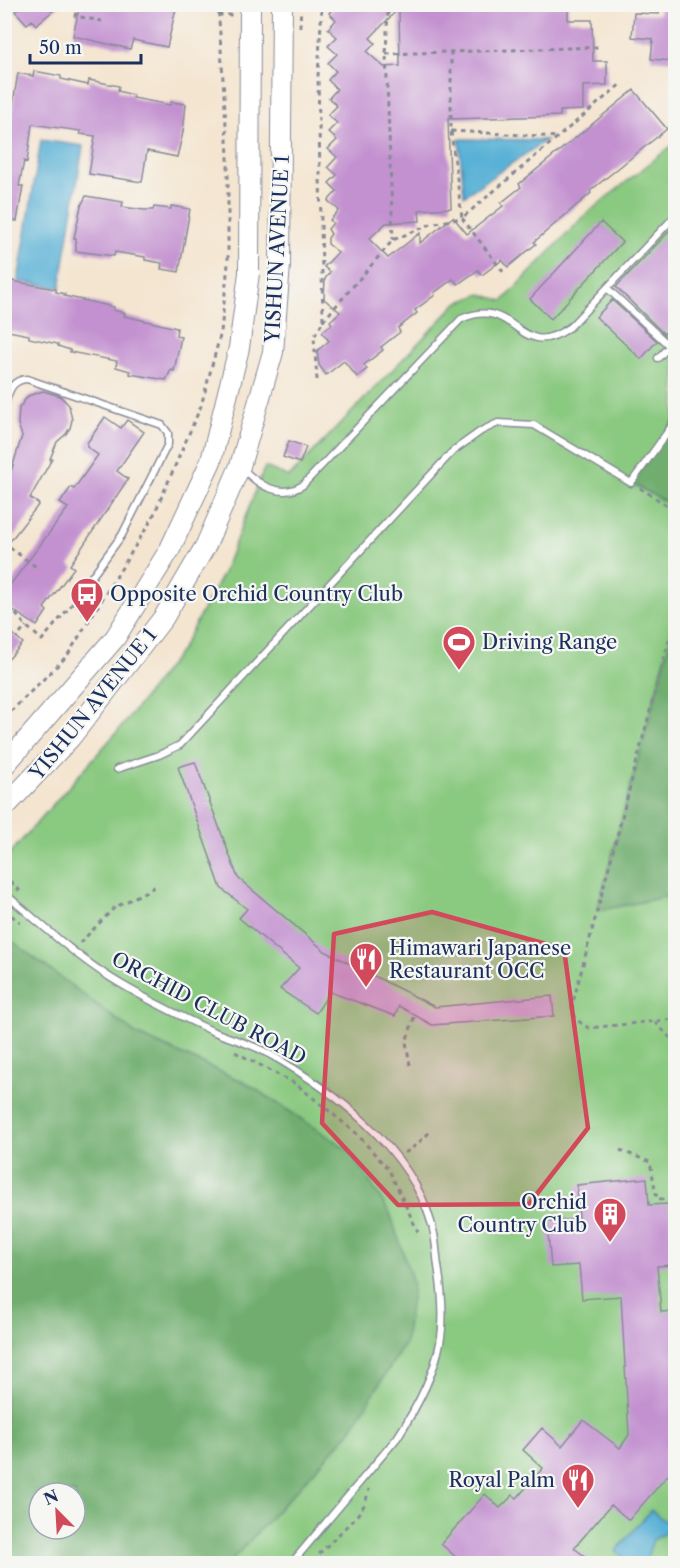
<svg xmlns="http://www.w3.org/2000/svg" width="680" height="1568" font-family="'Libre Caslon Text',serif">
  <rect width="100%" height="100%" fill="#f6f6f2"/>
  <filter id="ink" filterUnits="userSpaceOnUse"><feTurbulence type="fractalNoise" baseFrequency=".0167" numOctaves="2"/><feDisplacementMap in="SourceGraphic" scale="12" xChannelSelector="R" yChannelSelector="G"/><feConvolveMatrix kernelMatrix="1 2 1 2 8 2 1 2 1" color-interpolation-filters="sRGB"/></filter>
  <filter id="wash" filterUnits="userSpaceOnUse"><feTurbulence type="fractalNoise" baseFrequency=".008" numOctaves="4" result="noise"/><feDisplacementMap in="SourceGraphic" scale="24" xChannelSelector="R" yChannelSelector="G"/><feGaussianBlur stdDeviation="1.35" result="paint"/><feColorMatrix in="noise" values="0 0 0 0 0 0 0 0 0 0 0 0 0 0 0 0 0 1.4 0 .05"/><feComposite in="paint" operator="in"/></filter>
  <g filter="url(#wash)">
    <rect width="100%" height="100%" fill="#f4e5d0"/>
    <path fill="#8ac980" stroke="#527c6f" stroke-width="1.5" fill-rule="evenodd" d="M675,143V1563L5,1564V859L123,725L181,650L223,573L265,467L289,477L457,303L481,294L503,301L585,215ZM39,1493H75V1529H39Z"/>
    <path fill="#6fad6e" stroke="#456e66" stroke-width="1.5" fill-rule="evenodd" d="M675,420V507L631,483Z
      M675,621V895L597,911Z
      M4,935L136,1034L248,1084L350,1151L390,1213L413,1283L405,1343L349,1433L229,1563H5ZM39,1493H75V1529H39Z"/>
    <path fill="#59b1d6" stroke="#3a709a" stroke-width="1.5" d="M459,139L546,140L464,196Z
      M41,140L83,146L60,288L18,281Z
      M651,1510L670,1525L662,1535L653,1540L645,1563H630L616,1551Z"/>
    <g id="blocks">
      <path fill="#c391d0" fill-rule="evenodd" d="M23,4H61L36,25L32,20L27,24L15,11Z
        M80,4H177L167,47L133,40L130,49L73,36Z
        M337,4H568V20H592L593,61H607V85L583,86V110L560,111V116L448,119L451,208L419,210L420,221L386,223L369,239L388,258L420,233V243L453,217L467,234L503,206L501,203L521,187L519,184L634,90L667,129L590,191L591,193L534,242L536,244L508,267L502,260L482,275L478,270L458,284L453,279L434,293L435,295L415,310L417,313L398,328L400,332L381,347L383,350L364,365L367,369L357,377L344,361L326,375L319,365L317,351L329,341L322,332L332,324L330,321L340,312L324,299L325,279L330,272L324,267L338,252L328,244V238L331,234L328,229L333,223L330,220L339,210L328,201L337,191L329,183L337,175L328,167L337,157L328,149L337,140L328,132L337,123L328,115L337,106L329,98L337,89L328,80L336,71L328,63L337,54L328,46L337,37L328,29L336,20L329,13ZM399,8L400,66L384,67L367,52L375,43L370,38Z
        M660,4H675V35L671,61L651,59L653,39L632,37L634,13L659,14Z
        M34,71L61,76V79L88,85L89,80L119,86L118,91L133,95V98L170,105L171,102L186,104L183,132L177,157L147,151L142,182L89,174L95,136L80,134L81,131L32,124L27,162L24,161L19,186H23L17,221L4,218V128H8L10,122L18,73L33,76Z
        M86,196L123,202L122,207L144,210H153L154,207L171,209V206L190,209L179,272L161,269L162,263L145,260V257L115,252L114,256L76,251V238H74L81,206Z
        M601,222L622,242L551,319L530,299Z
        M675,225V322L664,334L616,287Z
        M7,280L56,289V292L65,294L64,296L114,307L113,310L125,313L124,316L177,328L176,336L181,337L174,371L171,370L166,380L130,374V371L116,367L117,361L70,352V350L58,346V344L29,338V335L8,331L9,318L4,317L9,295L4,294Z
        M612,300L657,341L641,359L596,317Z
        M43,391L60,396L69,405L72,420L70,428L66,434L57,442L50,459H52L30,498L39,504L4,549V480L8,481L22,436L18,424L19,408L28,396Z
        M105,417L121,428L127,420L144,432L117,471L128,479L70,565L74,568L44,608L47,611L37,626L4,604V593L68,508L60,503L71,487L74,489L98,455L87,447V443Z
        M289,441L306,447L300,463L283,457Z
        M4,626L23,643L4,664Z
        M195,762L238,878L325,951L435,1007L552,996L554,1016L432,1025L399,1006L395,1016L330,992L316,1013L280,989L299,968L239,918L247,909L221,888L178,767Z
        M647,1178L649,1205L669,1204L674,1265L657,1266L661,1312L675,1311V1467L629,1520L611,1505L574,1548L594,1563H453L457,1558L441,1544L485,1494L500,1508L513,1495L517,1498L543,1468L523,1450L542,1428L562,1446L583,1420L620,1448L629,1435L621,1296L582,1299L579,1265L551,1267L547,1222L579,1219L577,1185Z"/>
    </g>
  </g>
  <g filter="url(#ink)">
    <use href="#blocks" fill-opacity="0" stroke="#888a97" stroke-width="1.5"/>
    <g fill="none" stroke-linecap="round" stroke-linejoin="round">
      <defs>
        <path id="lane" d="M607,288L676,352
          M658,358L676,339
          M4,407C9,393 10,380 27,379L162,425L168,433V444L122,535L85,586
          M243,469C259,486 282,499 303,485L461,319C518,294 517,365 570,327L676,215
          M117,769L159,755L180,745L453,451L481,431L498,423L534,425L631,483L676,420
          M4,893C39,922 73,954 111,978C143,998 178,1015 212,1031C231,1039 253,1044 271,1055C334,1091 410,1148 431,1222C436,1236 436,1252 438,1266C442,1291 445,1318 440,1343C434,1375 414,1412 397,1438L291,1564"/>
        <path id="primary" d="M4,766L115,638L170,549L211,461L239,348L249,273L250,4
          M4,808L70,738L164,617L206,545L240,466L273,352L280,265L282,4"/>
      </defs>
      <use href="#lane" stroke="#888a97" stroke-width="9"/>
      <use href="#primary" stroke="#888a97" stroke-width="22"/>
      <path stroke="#888a97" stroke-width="3" stroke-dasharray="4.5 4.5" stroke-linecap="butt" d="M78,4L75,16L102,21
        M391,4L388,9L386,54L393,240
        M218,15H233
        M300,27L301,4
        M451,51V131L462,218L622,83
        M386,54L600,47
        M451,131L557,137
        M323,321L393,240L431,224L462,218L504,273
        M317,380L314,337L323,321L318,76L322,4
        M640,488L676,511
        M4,553L9,547L39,569
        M4,600L26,626L42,640L73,603L93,613
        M81,612L91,618
        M676,613L572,1006C573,1017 579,1023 589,1028L676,1019
        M20,634L26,626
        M4,718L67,656L152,519L201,406L221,332L228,264V155L218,4
        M4,875L22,893
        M4,910L20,922
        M80,943L114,908L158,885
        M655,1022L676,1044
        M235,1052L296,1084L356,1133L389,1170L418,1232
        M410,1065L406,1042L415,1015
        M620,1150L650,1162L657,1199H676
        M405,1153L415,1146L430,1132
        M319,1554L356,1517L365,1504L369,1489"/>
      <use href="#lane" stroke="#fff" stroke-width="6"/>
      <use href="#primary" stroke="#fff" stroke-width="20"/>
    </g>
  </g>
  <path fill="#d1495b" fill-opacity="0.2" stroke="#d1495b" stroke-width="4.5" stroke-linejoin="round" d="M432,912L564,949L588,1128L529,1204L398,1205L322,1123L334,934Z"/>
  <defs>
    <symbol id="bus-pin" viewBox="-11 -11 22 30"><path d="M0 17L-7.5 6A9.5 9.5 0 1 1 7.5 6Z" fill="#d1495b" stroke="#f6f6f2"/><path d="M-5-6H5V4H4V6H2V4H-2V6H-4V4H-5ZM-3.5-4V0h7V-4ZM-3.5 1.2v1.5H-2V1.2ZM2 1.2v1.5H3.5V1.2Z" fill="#fff"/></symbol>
    <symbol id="stadium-pin" viewBox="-11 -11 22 30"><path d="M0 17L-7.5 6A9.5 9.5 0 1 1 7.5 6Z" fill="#d1495b" stroke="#f6f6f2"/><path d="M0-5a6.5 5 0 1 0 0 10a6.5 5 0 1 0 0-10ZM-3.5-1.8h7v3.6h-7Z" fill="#fff"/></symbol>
    <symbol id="restaurant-pin" viewBox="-11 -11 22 30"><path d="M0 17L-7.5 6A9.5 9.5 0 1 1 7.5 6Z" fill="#d1495b" stroke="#f6f6f2"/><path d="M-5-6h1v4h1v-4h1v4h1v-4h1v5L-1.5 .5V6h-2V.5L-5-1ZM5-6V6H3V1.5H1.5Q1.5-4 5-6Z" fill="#fff"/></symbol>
    <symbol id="building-pin" viewBox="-11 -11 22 30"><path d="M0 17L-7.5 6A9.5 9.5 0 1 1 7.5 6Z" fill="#d1495b" stroke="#f6f6f2"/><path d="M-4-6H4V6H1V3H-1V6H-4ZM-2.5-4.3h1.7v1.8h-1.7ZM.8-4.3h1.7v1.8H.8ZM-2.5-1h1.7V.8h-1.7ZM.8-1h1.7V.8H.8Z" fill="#fff"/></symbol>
  </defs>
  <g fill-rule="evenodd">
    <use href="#bus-pin" x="68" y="575" width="38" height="52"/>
    <use href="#stadium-pin" x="440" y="623" width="38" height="52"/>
    <use href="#restaurant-pin" x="347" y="940" width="38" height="52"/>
    <use href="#building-pin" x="591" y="1195" width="38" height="52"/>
    <use href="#restaurant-pin" x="559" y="1461" width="38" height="52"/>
  </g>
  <g text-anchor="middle" stroke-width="4.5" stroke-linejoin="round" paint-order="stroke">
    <g font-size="20" fill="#1b2f5e" stroke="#f6f6f2">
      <text transform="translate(277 249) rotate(-87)" y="7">YISHUN AVENUE 1</text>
      <text transform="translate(93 704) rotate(-51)" y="7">YISHUN AVENUE 1</text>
      <text transform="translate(209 1008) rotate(28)" y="7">ORCHID CLUB ROAD</text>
    </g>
    <g font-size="20" fill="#1b2f5e" stroke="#f6f6f2" text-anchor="start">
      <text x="110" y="601">Opposite Orchid Country Club</text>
      <text x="482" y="649">Driving Range</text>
      <text x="389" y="955">Himawari Japanese<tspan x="389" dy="23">Restaurant OCC</tspan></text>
      <text x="587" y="1209" text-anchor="end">Orchid<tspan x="587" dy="23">Country Club</tspan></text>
      <text x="555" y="1487" text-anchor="end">Royal Palm</text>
    </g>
  </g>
  <rect width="680" height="1568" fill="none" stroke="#f6f6f2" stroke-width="24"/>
  <g transform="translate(57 1511) rotate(336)"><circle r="28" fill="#f6f6f2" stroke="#9ea6b7" stroke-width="1.5"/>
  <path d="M0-4.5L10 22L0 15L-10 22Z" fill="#d1495b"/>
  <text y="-9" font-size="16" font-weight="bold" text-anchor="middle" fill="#1b2f5e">N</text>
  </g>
  <path d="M30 54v9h111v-9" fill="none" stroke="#1b2f5e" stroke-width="3"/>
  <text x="39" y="54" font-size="18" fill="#1b2f5e" stroke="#f6f6f2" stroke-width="4.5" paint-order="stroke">50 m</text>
</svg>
